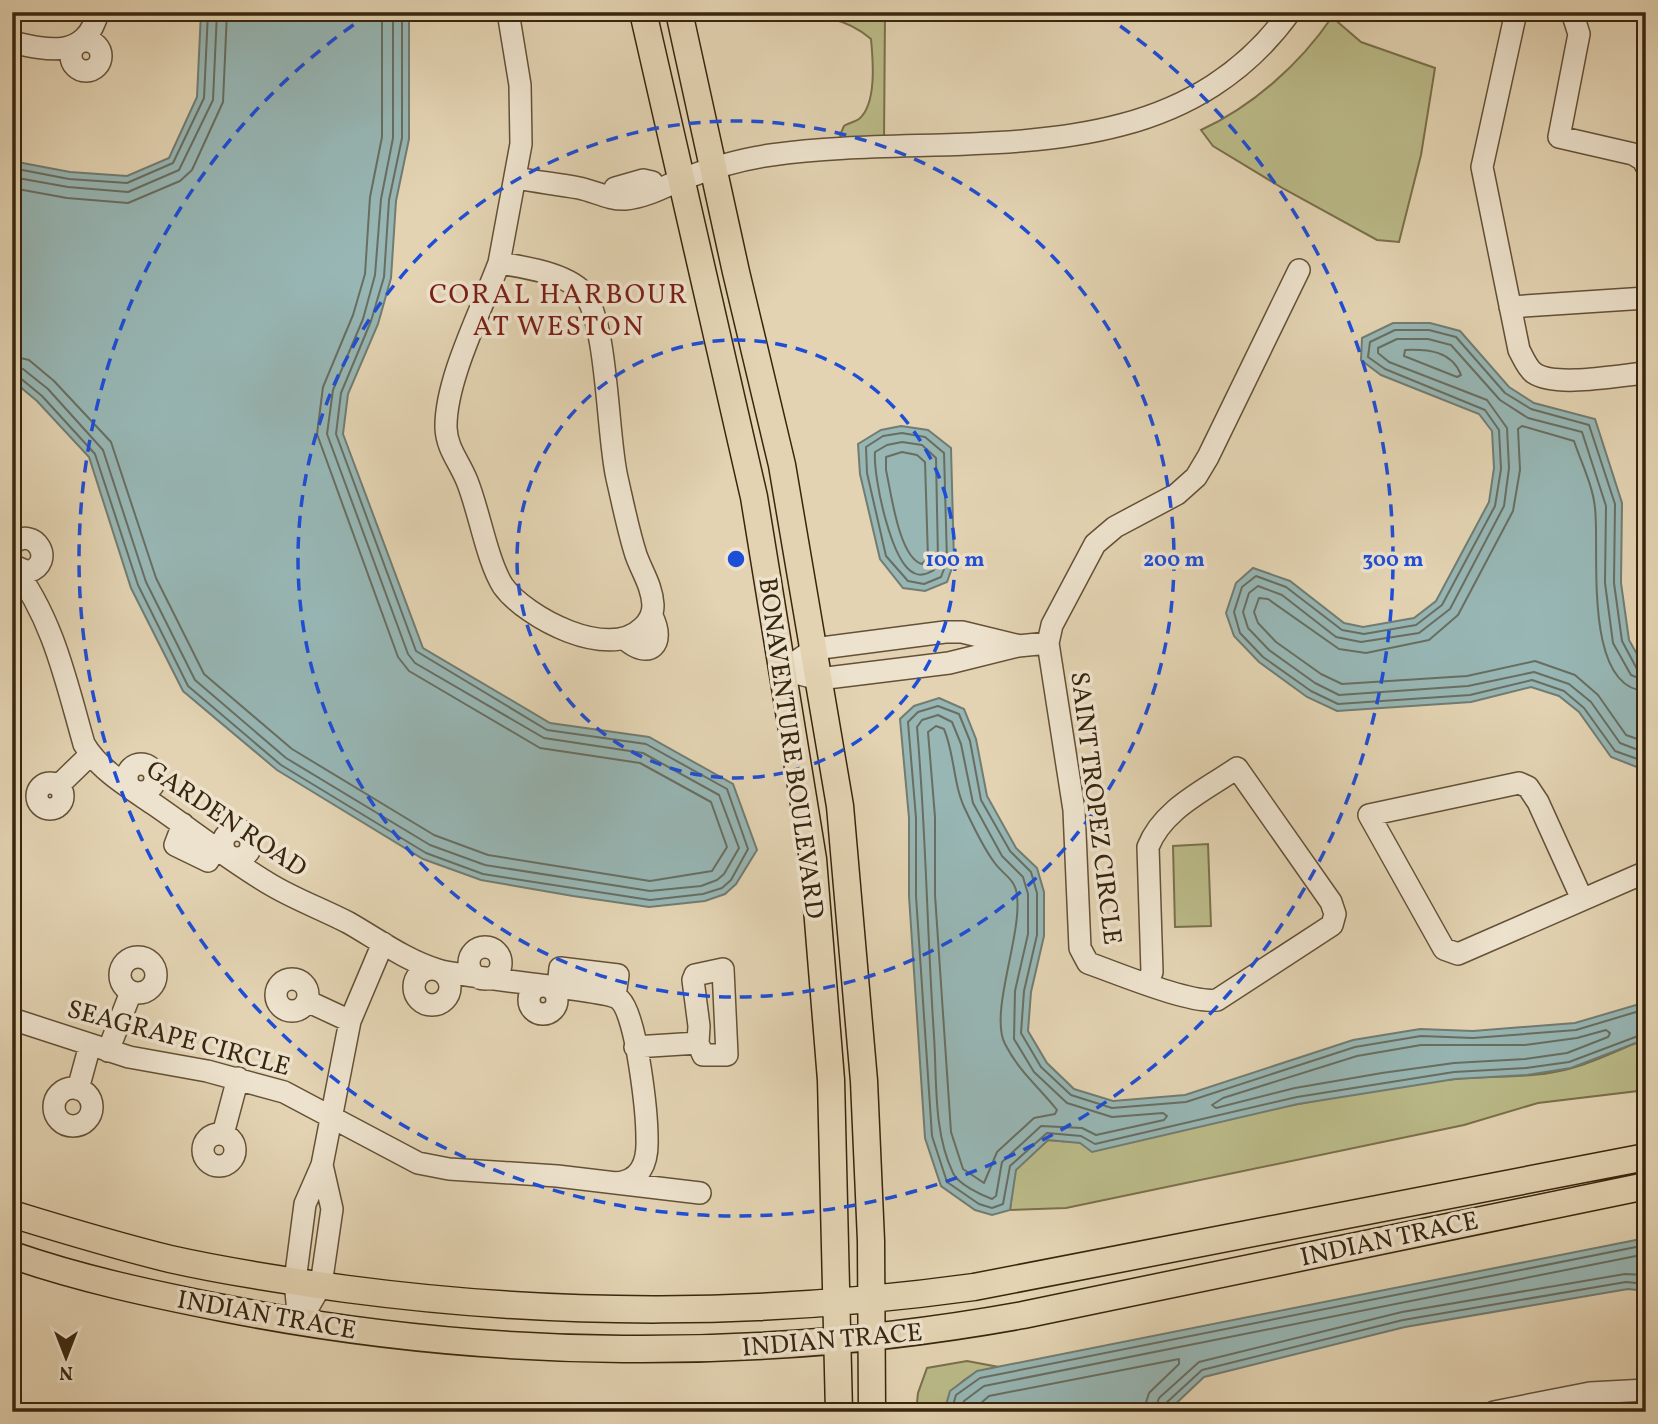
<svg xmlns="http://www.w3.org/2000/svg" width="1658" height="1424" font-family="Vollkorn,serif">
  <rect width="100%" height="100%" fill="#e3d3b2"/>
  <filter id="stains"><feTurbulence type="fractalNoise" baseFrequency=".00286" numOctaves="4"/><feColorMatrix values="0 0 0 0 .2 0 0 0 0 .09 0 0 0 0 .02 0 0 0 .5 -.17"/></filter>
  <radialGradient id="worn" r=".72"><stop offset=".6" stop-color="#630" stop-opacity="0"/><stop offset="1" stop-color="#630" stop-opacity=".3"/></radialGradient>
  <path fill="#baba88" stroke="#7a704b" stroke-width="2" d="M785,12H885L884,140L843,141L840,135L844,126C848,123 855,122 859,119C877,104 873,60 871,39C839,12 811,17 770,16Z
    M1332,17L1361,42L1435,68L1421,155L1399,242L1377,240L1284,189L1213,146L1201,130C1253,106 1300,64 1332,17Z
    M1208,844L1211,926L1175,927L1173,846Z
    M1646,1039V1090L1538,1103L1464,1125L1066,1208L1010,1210L1015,1170L1048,1140C1137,1149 1223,1116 1309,1102C1358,1093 1407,1083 1456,1079C1494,1075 1535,1079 1572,1068C1597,1061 1622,1048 1646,1039Z
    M967,1361L999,1367C969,1373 953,1382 944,1412H916L918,1393L927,1368Z"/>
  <path fill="#97b6b4" stroke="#717c72" stroke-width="2" d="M201,12H409V139L396,201L391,278L378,324L348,394L343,434L423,648L550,723L649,737L733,784L757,850L736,884L725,894L705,901L649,907L573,896L481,880L423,859L277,770L183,691L131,588L89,457L37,401L12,380V161L70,172L127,176L169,158L197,97Z
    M1393,323H1430L1460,331L1509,387L1534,403L1595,419L1622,503L1621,583L1629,640L1646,670V766L1642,769L1611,757L1579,712L1559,696L1531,687L1471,702L1337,711L1307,697L1259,662L1234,636L1226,613L1236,583L1253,568L1290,581L1344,623L1363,627L1414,618L1436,601L1489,502L1494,468L1492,431L1479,414L1381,375L1361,360L1362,338Z
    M901,426L928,430L951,448L954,562L947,582L925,591L903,588L880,559L860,474L858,444L881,430Z
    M939,698L964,709L976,739L987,796L1016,848L1037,868L1044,892V936L1031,992L1028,1031L1047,1063L1074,1089L1113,1101L1185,1095L1353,1040L1420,1029L1473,1031L1575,1023L1646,1002V1039L1571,1068L1527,1075L1455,1079L1298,1104L1092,1152L1080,1143L1048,1140L1016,1170L1010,1210L992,1215L975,1210L941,1186L925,1138L909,896V818L900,719L914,706Z
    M1646,1238V1291L1628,1289L1405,1327L1204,1377L1167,1412H944L950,1391L977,1371Z"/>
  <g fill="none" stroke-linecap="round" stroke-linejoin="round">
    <path stroke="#686e61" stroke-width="2" d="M12,168L69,179L127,183L173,163L204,98L208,12
      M12,177L68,187L128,192L179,170L213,100L217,12
      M12,188L67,198L128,203L180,181L192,170L223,102L227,12
      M1405,350C1428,349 1452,351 1461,375L1457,377L1404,356Z
      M12,356L29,360L54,381L111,442L156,578L204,674L292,749L434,835L488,855L650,881L712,871L727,847L711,802L640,763L540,748L409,671L398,657L317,434L323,387L353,315L365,274L370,197L382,137V12
      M12,366L23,369L48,389L103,450L146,582L195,680L286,758L430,845L485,865L650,891L701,886L717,880L724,874L739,848L719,795L643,753L544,738L415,663L408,654L327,434L333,390L363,319L375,275L381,199L393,138V12
      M12,375L19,377L42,396L95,454L138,585L188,686L281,765L426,853L483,874L650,900L703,894L722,888L731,880L748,849L727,789L646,744L547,730L416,651L336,434L341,393L371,321L384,277L389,200L402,138V12
      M902,433L925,437L944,453L947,561L941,577L924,584L908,581L886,556L867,473L866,447L883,436Z
      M902,442L922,445L936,458L938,559L934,570C928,573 921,577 914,573C891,563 873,476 875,452L887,445Z
      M902,452L917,455L925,462L928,558L922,564C899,558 891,492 886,470V457Z
      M1646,672L1637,669L1622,641L1614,583L1615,504L1589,425L1531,409L1505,393L1456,337L1429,330H1395L1370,342L1368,357L1385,369L1485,410L1499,430L1501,469L1495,506L1442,605L1416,625L1364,634L1342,630L1286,587L1256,576L1242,587L1234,612L1240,633L1263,657L1311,691L1338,704L1470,695L1532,680L1564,691L1584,708L1615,751L1646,762
      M1646,681L1631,675L1613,643L1605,583L1606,506L1582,432L1528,418L1500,400L1451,345L1428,339H1397L1378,348V353L1389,362L1487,400L1507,428L1509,468L1504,506L1450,609L1419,633L1361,642L1336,637L1282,595L1258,586L1249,593L1243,612L1248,628L1269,650L1315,683L1339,695L1468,686L1534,672L1569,684L1591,702L1620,743L1646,753
      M1646,691C1582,689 1600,548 1595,508C1593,486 1581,462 1574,441L1522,426L1518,429L1520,470L1513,511L1458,615L1429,640L1366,653L1339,649L1268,599L1259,598L1254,612L1258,623L1276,642L1321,674L1342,684L1467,676L1535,661L1575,675L1598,695L1626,735L1646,742
      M938,715L952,722L961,744L973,803L1002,856L1023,877L1028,894V934L1015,991L1014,1039L1034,1072L1067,1103L1112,1117L1163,1113L1167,1116L1164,1120L1096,1135L1082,1128L1041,1126L1002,1162L996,1196L992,1199C981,1195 958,1184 953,1173C933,1131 937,1080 934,1036C927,933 926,830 917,727L922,720Z
      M936,726L944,729C955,755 953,786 966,811C974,828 983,847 994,862C1003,875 1016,879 1017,896C1022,936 989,1013 1005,1044C1020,1073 1038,1086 1057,1110L1055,1114L1034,1118L997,1152L984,1183L963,1169L951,1132L935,895V817L928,732Z
      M1646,1009L1576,1030L1473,1038L1421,1036L1355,1047L1186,1102L1112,1108L1071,1095L1041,1067L1021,1033L1024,991L1037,935V893L1031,872L1010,851L981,800L970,741L959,714L938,706L918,712L908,722L916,818V896L932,1136L947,1182L979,1204L992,1208L1003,1204L1010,1166L1047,1133L1081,1136L1095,1144L1297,1097L1454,1072L1526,1068L1569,1062L1646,1033
      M1606,1030L1610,1033L1608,1037L1567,1053L1525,1059L1454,1063L1382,1073L1295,1088L1216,1108L1212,1105L1223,1098L1357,1056L1421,1045H1525L1577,1038Z
      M951,1412L956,1395L980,1378L1646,1245
      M960,1412L964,1401L984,1386L1646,1254
      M971,1412L989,1396L1179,1359V1364L1149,1393L1143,1412
      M1154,1412L1159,1398L1199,1362L1402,1312L1625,1274L1646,1275
      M1163,1412L1165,1404L1202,1370L1403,1320L1626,1282L1646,1284"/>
    <defs>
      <path id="minor" d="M1516,12L1482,167L1519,350C1523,357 1527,368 1534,373C1556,388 1620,375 1646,373
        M1572,12L1579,34L1559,137L1633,154L1643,160L1646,166
        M71 56a15 15 0 1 1 30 0a15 15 0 1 1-30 0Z
        M12,42C49,51 86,59 98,12
        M516,178C537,182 558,184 579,188C594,191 610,200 625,199C645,197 662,188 680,180C708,169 741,159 771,155C952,129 1166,183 1290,12
        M616,198L615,188L643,180L652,182
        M499,263C524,267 565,273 583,292C608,321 607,436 617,478C623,504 628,530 636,555C642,572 652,586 653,605C653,614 649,622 642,628C609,661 526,618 503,586C487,561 479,510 467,481C459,461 447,449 446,428C445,380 482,309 499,263Z
        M499,263L521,144L520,85L508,12
        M1510,307L1646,298
        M12,544C35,524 57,563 28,572L12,565
        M12,565C53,618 66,681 84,744C99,770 130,788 155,805C194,832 232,862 273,886C297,900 324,910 349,923C377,939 407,961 438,970C468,979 609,989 620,1000C637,1016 647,1114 647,1139C648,1163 640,1182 615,1183
        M625,639C650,661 666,644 652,616
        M784,670L819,679L949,663L1018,646L1048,643
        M784,670L814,649L945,632H962L1016,645
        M127 778a14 14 0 1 1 28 0a14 14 0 1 1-28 0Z
        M37 796a13 13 0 1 1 26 0a13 13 0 1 1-26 0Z
        M58,786L90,755
        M183,824L175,845L208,861L215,847
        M223 844a14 14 0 1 1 28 0a14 14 0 1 1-28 0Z
        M1582,899L1538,802L1528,787L1519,783L1369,815L1444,949L1458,954L1646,872
        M469 963a16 16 0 1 1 32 0a16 16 0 1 1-32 0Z
        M120 975a18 18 0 1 1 36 0a18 18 0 1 1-36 0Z
        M414 987a18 18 0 1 1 36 0a18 18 0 1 1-36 0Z
        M276 995a16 16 0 1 1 32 0a16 16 0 1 1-32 0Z
        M1147,983L1152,972L1148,847C1163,809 1204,791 1237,768L1331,902L1335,914L1332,925L1217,1000C1190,1004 1117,973 1088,963L1080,948L1074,810L1048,643L1052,625L1095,544L1115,527L1177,494L1196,477L1208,457L1299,270
        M529 1000a14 14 0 1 1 28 0a14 14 0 1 1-28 0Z
        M558,988L560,968L618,975L615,996
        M307,1001L350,1021
        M12,1019L129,1057L207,1071L284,1092L418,1163L449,1169L557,1176L700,1193
        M635,1047L698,1043L699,1026L693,980L695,975L723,969L727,1055H703L698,1043
        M108,1051L131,992
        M54 1107a19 19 0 1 1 38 0a19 19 0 1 1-38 0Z
        M78,1089L90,1045
        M223,1134L238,1078
        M203 1150a16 16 0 1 1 32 0a16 16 0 1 1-32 0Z
        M322,1165L332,1209L321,1285L299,1323L295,1281L305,1204L322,1165L350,1021L383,943
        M1494,1412L1590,1393L1646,1390"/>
      <path id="major" d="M643,12L754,497L813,859L831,1080L839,1412
        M679,12L736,272L782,465L840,806L864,1081L871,1241L872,1412
        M12,1214C64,1230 117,1246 170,1259C228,1272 288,1281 347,1289C559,1317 763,1316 974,1287L1646,1157
        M12,1255C81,1279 152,1294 223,1308C486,1360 759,1363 1023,1315L1646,1186"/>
    </defs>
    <use href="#minor" stroke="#645137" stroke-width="24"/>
    <use href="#major" stroke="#39260e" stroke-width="29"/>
    <use href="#minor" stroke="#ede2cd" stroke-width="21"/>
    <use href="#major" stroke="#e3d3b2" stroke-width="26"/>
  </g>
  <g fill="none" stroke="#1d4ed8" stroke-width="3.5" stroke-dasharray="12 9">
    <circle cx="736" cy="559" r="219"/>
    <circle cx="736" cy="559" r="438"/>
    <path d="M1103 14A657 657 0 1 1 369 14"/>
  </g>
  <g text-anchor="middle" stroke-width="7" stroke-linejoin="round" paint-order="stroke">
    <g font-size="26" fill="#39260e" stroke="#ede2cd">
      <text transform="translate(792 748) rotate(82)" y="9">BONAVENTURE BOULEVARD</text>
      <text transform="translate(1097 808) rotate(83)" y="9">SAINT TROPEZ CIRCLE</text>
      <text transform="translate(227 818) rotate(34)" y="9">GARDEN ROAD</text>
      <text transform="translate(179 1037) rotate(15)" y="9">SEAGRAPE CIRCLE</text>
      <text transform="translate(1389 1238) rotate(-12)" y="9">INDIAN TRACE</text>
      <text transform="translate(267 1314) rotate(10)" y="9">INDIAN TRACE</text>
      <text transform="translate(832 1339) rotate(-5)" y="9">INDIAN TRACE</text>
    </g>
    <g font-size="28" letter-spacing="2" fill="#7a1f14" stroke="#ede2cd">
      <text x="559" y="303">CORAL HARBOUR<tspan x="559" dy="32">AT WESTON</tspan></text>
    </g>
  </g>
  <circle cx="736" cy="559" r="10" fill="#1d4ed8" stroke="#ede2cd" stroke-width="3.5"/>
  <g font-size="21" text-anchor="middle" font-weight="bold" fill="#1d4ed8" stroke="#ede2cd" stroke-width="7" stroke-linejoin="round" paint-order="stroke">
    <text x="955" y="566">100 m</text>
    <text x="1174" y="566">200 m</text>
    <text x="1393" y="566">300 m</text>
  </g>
  <rect width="1658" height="1424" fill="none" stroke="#e3d3b2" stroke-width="42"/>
  <rect x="14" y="14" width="1630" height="1396" fill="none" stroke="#39260e" stroke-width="3.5"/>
  <rect x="21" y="21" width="1616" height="1382" fill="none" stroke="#39260e" stroke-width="2"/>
  <g transform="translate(66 1357) rotate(180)" stroke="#ede2cd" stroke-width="5" paint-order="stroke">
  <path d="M0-5L12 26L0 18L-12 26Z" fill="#39260e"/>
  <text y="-10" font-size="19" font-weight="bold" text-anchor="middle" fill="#39260e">N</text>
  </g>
  <rect width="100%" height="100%" filter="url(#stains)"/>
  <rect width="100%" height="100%" fill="url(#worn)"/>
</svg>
